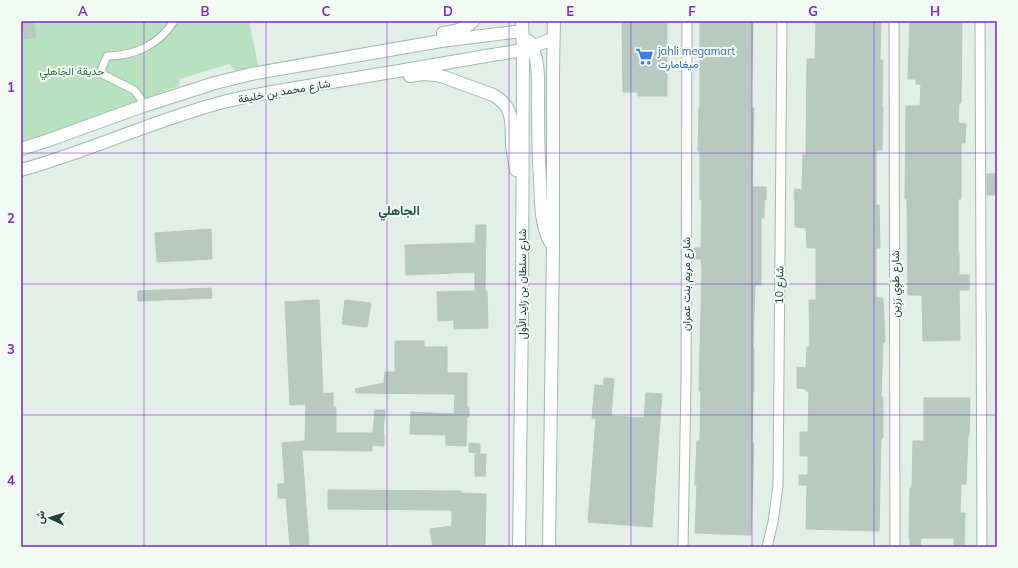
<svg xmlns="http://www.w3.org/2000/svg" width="1018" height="568" font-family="Mulish,Vazirmatn,sans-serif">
  <rect width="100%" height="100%" fill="#e2eee7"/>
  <path fill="#b9e1c0" d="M21,21H249L258,65L237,72L229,64L180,79L179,86C127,105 75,126 21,141Z"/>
  <path fill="#b7c9c0" stroke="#b4c8be" d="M22,21H33L36,37L25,39Z
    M622,21H667V96H638V92H623Z
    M700,21H753L751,108H754L752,187H766V200H764V218H761V285H755L753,348H754V392H753L752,443H754L751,535L695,533L697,485H695L697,441H700L701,391H699L702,269L701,259H694V248H701L702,200H700V151H698L699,107H700Z
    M816,21H881L880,60H883L882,107H883L882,150H876V205H879L880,248H876V298H883L885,342H883L881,397H883V438H881L879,531L806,529L807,485H799V475H808V456H800V432H808L809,391H806V389L797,388V367L806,368L807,347H810L809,300H816V248H807L806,228L795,227V199H794L795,189L802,190L803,155H806L807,59H815Z
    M910,21H962L961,103H959L958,123L966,124L965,143H961V199H958V252H959V275H969V290H959L960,340L923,341L922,295H908L907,199H905L906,106H920L921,84H916V79H908Z
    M987,174H997V195H987Z
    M476,225H486L485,291H487L488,328L454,329V320L438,321L437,292L475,291V272L406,275L405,245L475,243Z
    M211,229L212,259L157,262L155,233Z
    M211,288L212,298L138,301V291Z
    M319,300L323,394L333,393V407H336V433H373L375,410H385L383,433L384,434V446L372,445V451L302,450L309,547H290L286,498H278V484H285L282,443L305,441L306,404L290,405L285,302Z
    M345,300L371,303L367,327L342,324Z
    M395,341H424V347H447V373H467V407L469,408V417H467L466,446L446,445V435L410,434L411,412L454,414L455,394L356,393L355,389L384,383L385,372H395Z
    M604,378L614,379L611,416L644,418L646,393L662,394L652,527L588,522L596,418H592L595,385L604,386Z
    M924,398H970L969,435H968L966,484H961L960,513H965L964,546H954V538H921L920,547H910V537H909L910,488H912L913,441H924Z
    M469,443L480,444V453L469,452Z
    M475,454H486L485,476H475Z
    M328,490L461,491V493L486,494L485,547H433L430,529L452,526V510L328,509Z"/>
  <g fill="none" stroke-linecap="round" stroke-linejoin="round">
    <defs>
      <path id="pedestrian" d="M143,106L141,99L134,90L100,73L107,56C134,56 159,45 174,21"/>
      <path id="minor" d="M894,21L895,547
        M980,21L982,547
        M683,547L686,383L687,21
        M767,547L773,522L778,486L782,21"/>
      <path id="secondary" d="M443,33C456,31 463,30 473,21
        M529,41C540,59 538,81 538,101C538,127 538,153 540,178C541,200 540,222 550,242
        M410,76L422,74L437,75L444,77L493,95C515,107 511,123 512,145C513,153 515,162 516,170
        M21,149L49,140L143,106L215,83L251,74L441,41L522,31
        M21,170C87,152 150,122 216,104C259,92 305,87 350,79C407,70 465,59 523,50L553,39
        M519,547L522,312L523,50L522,21
        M549,547L553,248V71L554,21"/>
    </defs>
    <use href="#pedestrian" stroke="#a4b7ae" stroke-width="9"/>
    <use href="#minor" stroke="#a4b7ae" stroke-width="11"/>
    <use href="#secondary" stroke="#a0baae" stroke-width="14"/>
    <use href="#pedestrian" stroke="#fff" stroke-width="7"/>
    <use href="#minor" stroke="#fff" stroke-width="9"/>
    <use href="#secondary" stroke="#fff" stroke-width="12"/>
  </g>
  <path fill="none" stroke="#7b2cbf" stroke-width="1" stroke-opacity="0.55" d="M144,21V547M266,21V547M387,21V547M509,21V547M631,21V547M752,21V547M874,21V547M21,153H997M21,284H997M21,415H997"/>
  <defs>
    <symbol id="supermarket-bare" viewBox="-9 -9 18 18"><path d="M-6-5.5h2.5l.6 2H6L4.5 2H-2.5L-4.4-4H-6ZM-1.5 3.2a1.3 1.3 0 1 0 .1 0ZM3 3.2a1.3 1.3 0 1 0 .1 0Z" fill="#3f7fe0" stroke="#f3faf6" stroke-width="2.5" paint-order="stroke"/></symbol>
  </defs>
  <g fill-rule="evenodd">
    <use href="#supermarket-bare" x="632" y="44" width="25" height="25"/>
  </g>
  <g text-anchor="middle" stroke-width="4" stroke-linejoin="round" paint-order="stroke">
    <g font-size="11" fill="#366cbe" stroke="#f3faf6" text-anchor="start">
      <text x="658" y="55">jahli megamart<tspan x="658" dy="13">ميغامارت</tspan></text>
    </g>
    <g font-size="11" fill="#277b3f" stroke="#f3faf6">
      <text x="72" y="75">حديقة الجَاهلِي</text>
    </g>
    <g font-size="11" fill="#204135" stroke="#f3faf6">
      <text transform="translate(284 91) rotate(-10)" y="4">شارع محمد بن خليفة</text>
      <text transform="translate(522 284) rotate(-90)" y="4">شارع سلطان بن زايد الأول</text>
      <text transform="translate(686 284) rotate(-90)" y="4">شارع مريم بنت عمران</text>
      <text transform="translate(895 284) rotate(-90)" y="4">شارع طَوِي رَزِين</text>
      <text transform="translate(779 285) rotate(-89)" y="4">شارع 10</text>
    </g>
    <g font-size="13" font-weight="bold" fill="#1a5541" stroke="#f3faf6">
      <text x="399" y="215">الجاهلي</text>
    </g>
  </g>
  <rect width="1018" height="568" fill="none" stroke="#f3faf6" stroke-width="44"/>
  <g transform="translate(50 518) rotate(274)" stroke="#f3faf6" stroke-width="3" paint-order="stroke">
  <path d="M0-3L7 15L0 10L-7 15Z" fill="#204135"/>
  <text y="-6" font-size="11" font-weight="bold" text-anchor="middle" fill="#204135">ش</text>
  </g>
  <rect x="22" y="22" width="974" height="524" fill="none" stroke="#7b2cbf" stroke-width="1.5"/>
  <g font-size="13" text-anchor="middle" font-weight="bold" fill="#7b2cbf">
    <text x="83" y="16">A</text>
    <text x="205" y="16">B</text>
    <text x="326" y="16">C</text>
    <text x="448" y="16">D</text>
    <text x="570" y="16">E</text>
    <text x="692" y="16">F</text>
    <text x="813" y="16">G</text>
    <text x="935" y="16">H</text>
    <text x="11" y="92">1</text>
    <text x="11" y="223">2</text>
    <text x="11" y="354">3</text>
    <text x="11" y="485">4</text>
  </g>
</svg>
